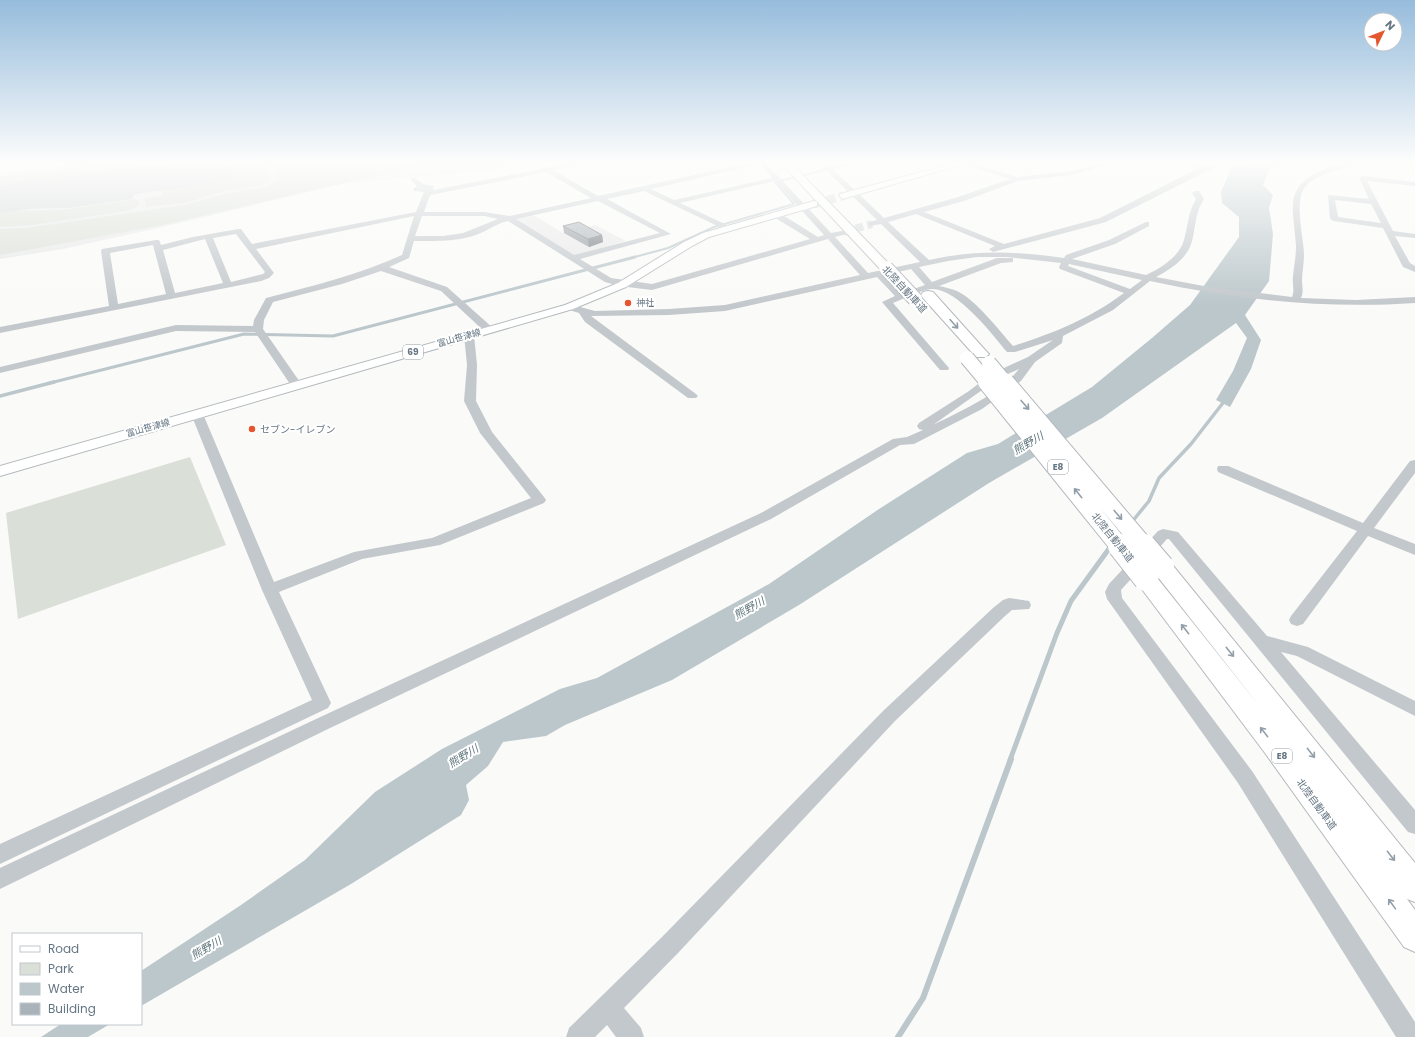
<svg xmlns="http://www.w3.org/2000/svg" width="1415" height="1037" font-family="Poppins,'Noto Sans JP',sans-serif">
  <rect width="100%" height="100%" fill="#fafaf8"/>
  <path fill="#e8e9e9" d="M102,161H514L498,170L347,183L162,227L63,249L0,259V173Z
    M533,215L563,233L595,225L626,241L574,256L514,219Z"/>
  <path fill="#dadfd7" d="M131,161L262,162L218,168L216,162L0,190V177Z
    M268,161H439L162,225L0,255V229L26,228L185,205L224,194L265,187L278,180Z
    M263,163L272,180L265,185L224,191L185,203L146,206L145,198L162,196L161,186L221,177L218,169Z
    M136,199L139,202L138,206L127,211L32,225L0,227V211L61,210Z
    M190,457L226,545L18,619L6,513Z"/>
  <path fill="#bbc7cb" d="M1249,161H1286L1270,168L1263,185L1273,195L1269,208L1273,234L1269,281L1245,315L1261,340L1251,369L1230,407L1216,400L1233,371L1247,338L1236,323L1102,418L989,483L799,605L672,680L565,725L546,736L503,742L488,766L466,785L469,800L461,815L351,884L141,1006V971L241,905L305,860L375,792L442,749L560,689L597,678L769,584L879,509L967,453L998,444L1092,387L1152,338L1190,305L1239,237V217L1222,203L1221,192L1231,168Z
    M61,1024H110L88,1037H41Z"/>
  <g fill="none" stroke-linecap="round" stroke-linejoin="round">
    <path stroke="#bbc7cb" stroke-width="2" d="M631,258L668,248L714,227L794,204L775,182L863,161"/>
    <path stroke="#bbc7cb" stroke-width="3" d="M50,383L244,334L333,336L635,257"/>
    <path stroke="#bbc7cb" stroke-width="3.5" d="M0,396L54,382
      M1131,523L1149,501L1159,478L1191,444L1226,399
      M1111,547L1112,545"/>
    <path stroke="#bbc7cb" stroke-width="5" d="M1010,760L1057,633L1071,601L1111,546"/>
    <path stroke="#bbc7cb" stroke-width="6" d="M898,1037L923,998L1011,759"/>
    <path fill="#ced2d4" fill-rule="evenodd" d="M124,177L130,178L133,182L134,195L132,199L68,208L0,209V197L68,196L115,191V182L118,178Z"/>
    <path fill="#ced2d4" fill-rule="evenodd" d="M184,161H230L236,170L230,179L214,183L0,213V185Z"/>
    <path stroke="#d5d9db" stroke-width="8" stroke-dasharray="8 4" stroke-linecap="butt" d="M844,232L872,224"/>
    <path stroke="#d5d9db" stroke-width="9" stroke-dasharray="9 4.5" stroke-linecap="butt" d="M814,204L843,196"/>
    <defs>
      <path id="major" d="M962,161H974L846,198L843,199L839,196L840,194Z
        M814,201L817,202V206L709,237L692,246L626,287L573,309L0,476V466L565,305L618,283L684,242L703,233Z"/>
      <path id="highway" d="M779,161H789L890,265L892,268L890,271H882Z
        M928,291L933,292L986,351L989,354L986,357H976L923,298L921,295L923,292Z
        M1162,560L1170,562L1415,863V902L1407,899L1415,910V952L1404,947L1265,753L1138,584L1135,579L1138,574L1146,572L1154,574L1261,708L1154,572L1151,567L1154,562Z"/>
    </defs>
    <use href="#major" stroke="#b5babe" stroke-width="2"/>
    <use href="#highway" stroke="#b4b9bd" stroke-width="2"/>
    <path fill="#c3c8cc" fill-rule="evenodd" d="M581,161H593L553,170L598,196L757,161H769L766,163L831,233L847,230V234L835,237L868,273L920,262L881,224L869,226V222L877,220L817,161H824L884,218L958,197L1010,179L954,161H963L1017,177L1072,171L1108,161H1117L1072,175L1018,181L964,201L924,212L1004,244L1100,218L1199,168L1176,161C1186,161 1197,166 1205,166C1213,165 1219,161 1227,161L1106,222L993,252L989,249L995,246L916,214L888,222L929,260C974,250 1018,251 1064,258L1066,255L1109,240L1146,222H1149V226L1115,244L1072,259L1146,275C1161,268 1179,257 1184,240C1188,226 1188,212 1196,199L1192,193L1196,191H1199L1204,199C1195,212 1196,226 1192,241C1188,258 1171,269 1156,277L1209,287L1292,297C1295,290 1292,284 1293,276C1294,266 1296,257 1296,246C1294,210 1282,187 1323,170C1334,165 1346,161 1358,161C1350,169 1319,171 1306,186C1293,200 1304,237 1304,255C1304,264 1302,272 1302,280C1302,287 1304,291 1301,298L1356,300L1415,297V303C1326,309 1237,300 1150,281L1113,310L1063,336L1062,343L1035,362L1021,381L982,409L914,444L900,445L771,519L328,729L0,889V868L316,719L761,513L893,439L907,437L923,430L919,429L917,426L919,423L969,391L991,374L1028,357L1053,340L1015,352H1007C992,334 956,287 931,289C921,290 903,299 893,303L949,368L948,370H940L882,302L895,296L877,277L725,311L669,315L591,316L696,394L698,396L696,398H688L585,322L579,313L566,309L564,307L566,305L569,304L595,311L669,309L725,305L860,275L828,239L652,290L619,286L605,282L508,221C495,224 489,230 476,235C456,242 435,241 414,241L409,258L389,267L447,287L493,328L494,330L493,332H485L441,291L381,271L342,284L273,302L264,320L263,329L302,385L300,387H292L255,332L176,331L0,373V367L176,325L253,326L254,320L266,298C312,286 358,275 402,255L414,216L256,249L274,273L269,278L261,281L0,333V327L109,306L101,251L102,249L156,240H159L161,245L193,237L238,229H241L252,244L416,212L424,192L414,191L413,189L417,186L411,180V178H415L423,184L434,186L433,190ZM760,164L772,178L674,200L651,189ZM546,172L591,198L510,216L484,212H424L430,195ZM775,181L824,235L818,237L778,212H772V216L810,239L652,284L611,278L580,259L671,234L607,199L644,191L726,230L730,228L729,226L680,203ZM598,201L660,233L574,255L516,219ZM422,216H484L498,219L463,233L443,236H415ZM236,234L265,272L263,274L231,282L213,238ZM205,239L223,283L175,293L163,250ZM153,245L166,294L118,304L110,253ZM977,257H1007L1061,263L1059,267L1060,269L1124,293C1089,319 1054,333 1013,346C999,330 976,300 957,291C952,289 945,287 939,286L1001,263L1013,262V258H997L932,282L919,267L948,261ZM1069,264L1142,280L1130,289L1068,266ZM911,269L925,285L902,293L885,275ZM1019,369C1000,394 961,411 933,425L999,378Z
      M1362,176L1415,182V186L1367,181L1393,231L1415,234V238L1395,236L1410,263L1415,266V272L1403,267L1383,228L1334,221L1330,219L1328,195L1369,199L1359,178ZM1335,200L1371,204L1381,223L1338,217Z
      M469,332L474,335L477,365L476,401L492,432L544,497L546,500L544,503L440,545L362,559L279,592L331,703L328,708L0,864V844L312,700L262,590L191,414L193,411L197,410L203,414L274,582L354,552L432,538L531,498L480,433L464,401L467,365L464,335Z
      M1415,460V473L1374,528L1415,544V555L1368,536L1303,624L1297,626L1291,624L1289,620L1291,616L1357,531L1218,472L1217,469L1218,466H1228L1363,523L1410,461Z
      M1163,529L1178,532L1267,636L1308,647L1415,701V716L1297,656L1281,652L1415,810V834L1408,832L1169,539H1167L1121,590L1122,598L1252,771L1415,1022V1037H1396L1238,783L1107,599L1105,592L1109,584L1158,531Z
      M1009,598L1029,601L1031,605L1029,609L1012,610L1005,616L895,721L678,953L624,1008L641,1028L644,1037H616L607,1025L595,1037H566L569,1028L662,937L883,711L993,608L1003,600Z"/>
    <use href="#major" fill="#fff" fill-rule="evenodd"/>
    <use href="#highway" fill="#fff" fill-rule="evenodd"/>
    <defs>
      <path id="highway-bridge-far2" d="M886,268L915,299
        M967,358L988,383
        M989,363L1006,383"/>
      <path id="highway-bridge-far1" d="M987,382L1120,547
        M1005,382L1145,547"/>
      <path id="highway-bridge" d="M1120,546L1146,579
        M1144,546L1162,567"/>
    </defs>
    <use href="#highway-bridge-far2" stroke="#b4b9bd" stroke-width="16" stroke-linecap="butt"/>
    <use href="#highway-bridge-far1" stroke="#b4b9bd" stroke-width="20" stroke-linecap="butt"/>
    <use href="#highway-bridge" stroke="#b4b9bd" stroke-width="26" stroke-linecap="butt"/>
    <use href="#highway-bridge-far2" stroke="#fff" stroke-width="14"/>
    <use href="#highway-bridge-far1" stroke="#fff" stroke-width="18"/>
    <use href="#highway-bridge" stroke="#fff" stroke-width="24"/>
  </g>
  <path fill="#929a9f" d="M563,226L602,235L603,242L589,247L564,233Z"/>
  <path fill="#777d82" d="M602,235L603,242L589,247L588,239Z"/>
  <path fill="#aab3b9" stroke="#777d82" d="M579,222L602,235L588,239L563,226Z"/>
  <defs><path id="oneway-shaft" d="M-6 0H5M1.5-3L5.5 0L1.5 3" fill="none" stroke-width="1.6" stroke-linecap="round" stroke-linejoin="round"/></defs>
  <g stroke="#939fa8">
    <use href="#oneway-shaft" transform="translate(954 324) rotate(48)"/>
    <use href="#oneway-shaft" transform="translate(1025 405) rotate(49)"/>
    <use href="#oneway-shaft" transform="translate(1078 493) rotate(-129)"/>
    <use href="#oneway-shaft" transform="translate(1118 515) rotate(50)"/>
    <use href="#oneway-shaft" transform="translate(1185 629) rotate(-128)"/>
    <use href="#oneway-shaft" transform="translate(1230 652) rotate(51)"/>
    <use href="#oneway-shaft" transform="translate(1264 732) rotate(-128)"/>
    <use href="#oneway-shaft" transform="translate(1311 753) rotate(52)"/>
    <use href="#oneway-shaft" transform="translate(1391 856) rotate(52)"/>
    <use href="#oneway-shaft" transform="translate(1392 904) rotate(-126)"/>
  </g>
  <linearGradient id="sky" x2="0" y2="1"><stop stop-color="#96bcdc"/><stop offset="0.53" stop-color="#fdfdfc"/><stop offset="1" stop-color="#fdfdfc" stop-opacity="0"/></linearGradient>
  <rect width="1415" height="306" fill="url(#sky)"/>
  <g fill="#e4572e" stroke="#fff" stroke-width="1.5">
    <circle cx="628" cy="303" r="4"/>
    <circle cx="252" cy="429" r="4"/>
  </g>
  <g text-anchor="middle" stroke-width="4" stroke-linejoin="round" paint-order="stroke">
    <g font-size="9" fill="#657683" stroke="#fff" text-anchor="start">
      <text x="636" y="306">神社</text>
    </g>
    <g font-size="9" fill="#657683" stroke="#fff">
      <text transform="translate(459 338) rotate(-16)" y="3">富山笹津線</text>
      <text transform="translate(148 428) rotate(-16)" y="3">富山笹津線</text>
    </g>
    <g fill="#fff" stroke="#939fa8" stroke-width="1">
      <rect x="403" y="345" width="20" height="14" rx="3"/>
      <rect x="1048" y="460" width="20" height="14" rx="3"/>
      <rect x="1272" y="749" width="20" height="14" rx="3"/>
    </g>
    <g font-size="9" font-weight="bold" fill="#657683">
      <text x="413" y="355">69</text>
      <text x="1058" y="470">E8</text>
      <text x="1282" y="759">E8</text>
    </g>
    <g font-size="10" fill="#657683" stroke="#fff">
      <text transform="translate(905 289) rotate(47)" y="4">北陸自動車道</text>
      <text transform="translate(1113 537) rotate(51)" y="4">北陸自動車道</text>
      <text transform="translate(1317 804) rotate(54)" y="4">北陸自動車道</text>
    </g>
    <g font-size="10" fill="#657683" stroke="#fff" text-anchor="start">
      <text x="260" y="433">セブン-イレブン</text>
    </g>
    <g font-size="11" font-style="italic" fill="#60757c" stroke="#fff">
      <text transform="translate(1028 443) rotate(-30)" y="4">熊野川</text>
      <text transform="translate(749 608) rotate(-29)" y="4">熊野川</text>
      <text transform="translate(463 756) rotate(-31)" y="4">熊野川</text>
      <text transform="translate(206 948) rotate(-30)" y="4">熊野川</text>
    </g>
  </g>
  <rect x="12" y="933" width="130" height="92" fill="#ffffff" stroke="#c1c8cd"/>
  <rect x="20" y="946" width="20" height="6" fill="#ffffff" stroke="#c1c8cd"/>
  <text x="48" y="953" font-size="12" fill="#657683">Road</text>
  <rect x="20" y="963" width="20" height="12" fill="#dadfd7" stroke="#c1c8cd"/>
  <text x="48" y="973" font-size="12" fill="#657683">Park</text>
  <rect x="20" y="983" width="20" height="12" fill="#bbc7cb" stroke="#c1c8cd"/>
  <text x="48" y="993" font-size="12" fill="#657683">Water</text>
  <rect x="20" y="1003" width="20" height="12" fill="#aab3b9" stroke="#c1c8cd"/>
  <text x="48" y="1013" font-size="12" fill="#657683">Building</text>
  <g transform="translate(1383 32) rotate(47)"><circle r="19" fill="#ffffff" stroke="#c1c8cd"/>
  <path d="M0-3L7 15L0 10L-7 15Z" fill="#e4572e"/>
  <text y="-6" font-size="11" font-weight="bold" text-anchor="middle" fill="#657683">N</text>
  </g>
</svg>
